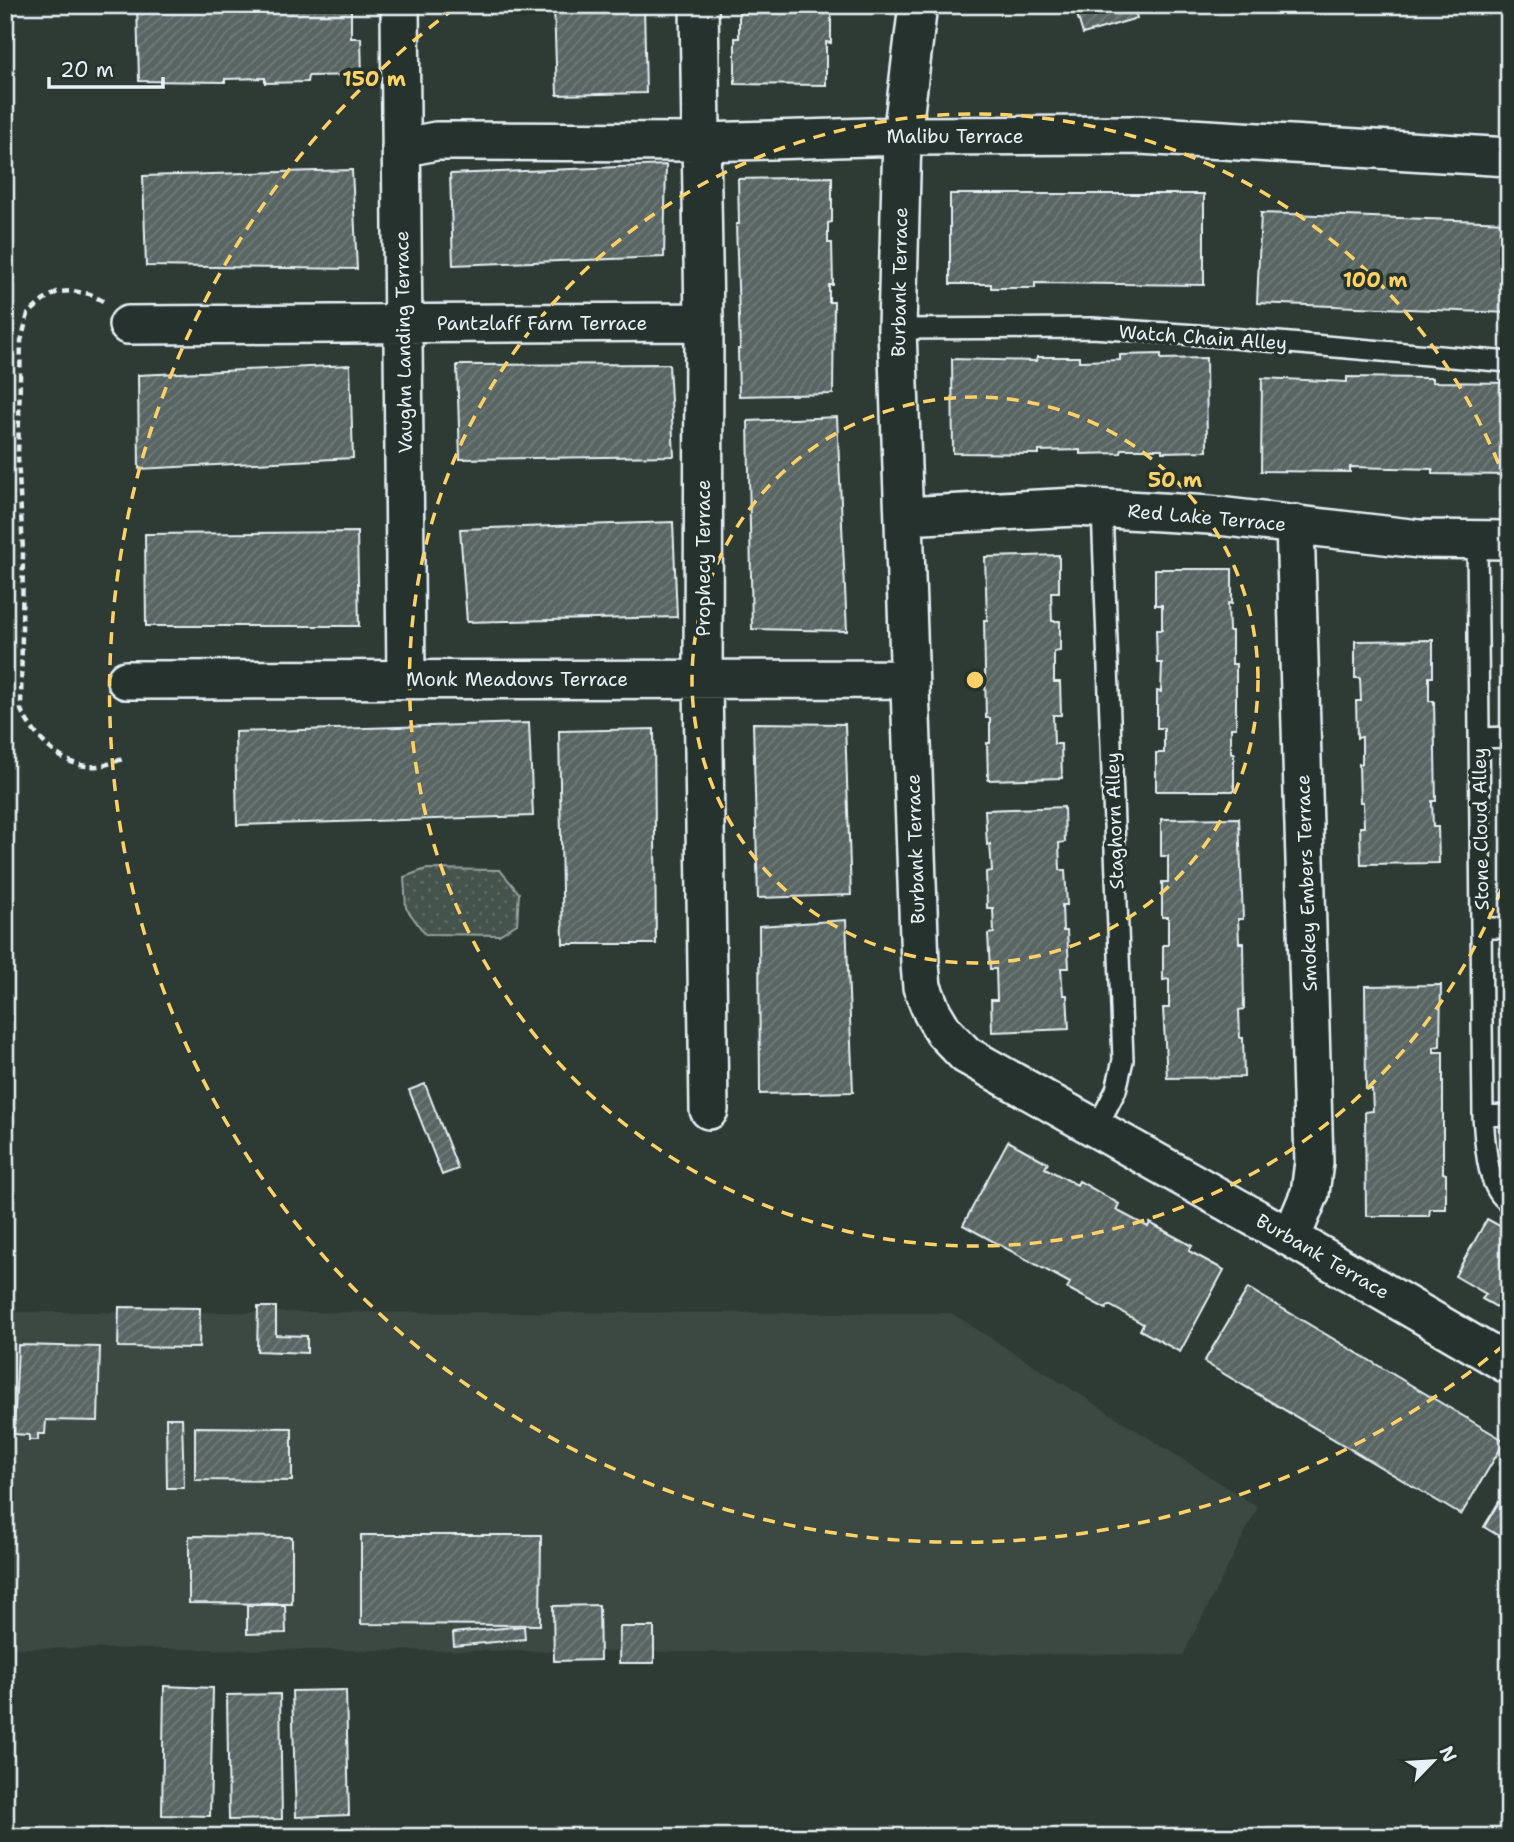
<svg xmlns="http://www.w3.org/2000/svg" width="1514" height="1842" font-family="'Shantell Sans',sans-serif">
  <defs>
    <pattern id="green-dots" width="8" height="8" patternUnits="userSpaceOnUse" patternTransform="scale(1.75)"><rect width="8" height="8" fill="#45524e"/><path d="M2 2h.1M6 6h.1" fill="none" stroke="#606b68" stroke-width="1.8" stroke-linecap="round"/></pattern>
    <pattern id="building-hatch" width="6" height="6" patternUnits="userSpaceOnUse" patternTransform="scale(1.75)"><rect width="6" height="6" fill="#596563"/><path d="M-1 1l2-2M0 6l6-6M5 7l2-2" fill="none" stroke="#717c7a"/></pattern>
  </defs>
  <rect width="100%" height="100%" fill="#2e3b35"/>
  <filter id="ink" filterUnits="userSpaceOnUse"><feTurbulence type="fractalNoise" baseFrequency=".0143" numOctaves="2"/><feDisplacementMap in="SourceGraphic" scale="14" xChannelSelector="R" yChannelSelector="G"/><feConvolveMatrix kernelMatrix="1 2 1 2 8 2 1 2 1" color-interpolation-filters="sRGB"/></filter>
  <g filter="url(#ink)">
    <path fill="#3b4843" d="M5,1312L951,1313L1258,1507L1183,1655L5,1648Z"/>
    <path fill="url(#green-dots)" stroke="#96a2a3" stroke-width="2" d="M426,869L500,870L519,893L517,924L499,935L425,934L406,908L404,877Z"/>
    <path fill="url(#building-hatch)" stroke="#e8f1f8" stroke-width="2" d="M137,5H351V38H361L362,75L308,76L307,82L265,83V78L225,79V82L139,81Z
      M554,5H644L646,93L557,95Z
      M739,5H831V43L826,42V85L735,84V38H739Z
      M1074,5H1133L1137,18L1083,34Z
      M666,165L664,257L453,265L450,174Z
      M352,170L357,269L146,266L143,176Z
      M832,177V222L828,223V243H832L833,285H829V302H834L833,394L739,396L738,349H740L736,224H739L738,179Z
      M950,194H1204V285L1035,283V288H991V284H950Z
      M1261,213L1509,222V313L1257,303Z
      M1161,354V359L1206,358L1207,451L1162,452V449H1122L1121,453L1080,454V450L1039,451V454L953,453L952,359L1036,361L1037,357H1079V361L1120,360V355Z
      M669,364L674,456L460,459L457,365Z
      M350,365L353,458L139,469L138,375Z
      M1347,377L1428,378H1432V382L1509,383V475L1433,474V469L1350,467V472L1261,471L1262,378L1347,382Z
      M837,417L847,631L752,629L748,421Z
      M673,522L677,617L467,622L460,529Z
      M357,532L359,626H146L145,534Z
      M1059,555V592H1051L1052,621H1060V651L1054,652V682H1060L1061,715H1053L1054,744H1061L1062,778L988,780L987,743H990V718H986L984,620H987L985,557Z
      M1155,569H1232V604L1228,603L1229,631H1232V664H1236V728H1231V753H1234V791H1156V753H1164V728H1157V691L1161,692L1162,663H1157L1156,630H1162V605H1155Z
      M1433,640V677H1429V701H1434L1436,801H1432L1433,827H1438L1439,863L1361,864L1360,827H1364L1363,802H1360L1359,764H1362V737L1357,738L1356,701H1361L1360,678H1355V641Z
      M529,723L533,816L237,825L235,732Z
      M753,723L845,724L851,895L758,898Z
      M654,729L656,944H563L559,731Z
      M1064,807L1065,842L1059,843L1060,870H1065L1067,905H1062L1063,931H1067L1069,968H1061L1063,995H1067L1069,1029L992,1032L991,1000H997L996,969H990L988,934L994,933L993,908H987L986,872L992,871L990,844L987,845L985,810Z
      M1239,818L1243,919H1238L1239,943H1243L1244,1009L1239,1010L1240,1038H1243L1244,1077L1167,1078L1163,1008H1169V979L1163,980V945H1168V917H1162V882H1168V856H1161V819Z
      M846,920L853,1092L760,1094L759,926Z
      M1441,985L1440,1046L1434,1047V1052H1443V1173L1446,1174V1209H1430L1429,1216H1366L1365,1112L1373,1111L1372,1089H1366L1365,986Z
      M425,1084L458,1169L442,1175L409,1090Z
      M1008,1141L1048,1163L1045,1168L1077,1185L1079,1181L1119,1204L1116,1210L1148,1227L1150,1223L1192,1246L1189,1251L1224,1270L1180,1352L1140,1330L1143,1324L1109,1305L1106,1309L1067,1288L1070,1283L963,1225Z
      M1487,1219L1509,1231V1320L1502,1316L1504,1311L1482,1299L1486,1294L1455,1276Z
      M1248,1288L1505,1441L1461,1515L1204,1362Z
      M119,1307L200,1308L199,1348L118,1347Z
      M258,1307H276V1335L307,1336V1353L257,1351Z
      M18,1345L100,1347L98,1421L46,1420L45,1434H38V1440H29V1435L14,1434Z
      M166,1418H182L184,1488H167Z
      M195,1427L292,1428V1481L195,1480Z
      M1509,1485V1542L1484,1527Z
      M361,1535H541L540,1625L361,1624Z
      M189,1536L292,1537V1604L189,1603Z
      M247,1605H285L286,1633L247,1634Z
      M599,1605L600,1660L554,1661L553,1606Z
      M524,1626L525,1639L454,1646L453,1633Z
      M620,1627H654V1663H619Z
      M164,1686L213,1688L210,1816L162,1815Z
      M346,1690L349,1815L296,1817L292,1691Z
      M280,1694L282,1819L229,1820L227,1695Z"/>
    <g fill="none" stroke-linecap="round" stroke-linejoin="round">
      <defs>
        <path id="lane" d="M897,329L1092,328L1197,335L1509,362
          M1477,541L1483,1116C1485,1140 1486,1190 1509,1202
          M1479,738L1509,737
          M1481,928H1509
          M1483,1116L1509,1115
          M1097,1127L1116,1090L1123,1060L1102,509"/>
        <path id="street" d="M400,5L406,678
          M699,5L704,322L703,679L709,1110
          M918,5L902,136L897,329L920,964L922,987L932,1012L944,1032L966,1055L1291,1238L1509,1365
          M401,148L436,141H457L702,142L902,136L1140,135L1509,157
          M128,325L704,322
          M904,516L1077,507L1210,515L1419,539L1509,540
          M126,680L908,679
          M1291,1238L1310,1193L1314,1162L1295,524"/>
      </defs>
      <use href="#lane" stroke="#e8f1f8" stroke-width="24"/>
      <use href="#street" stroke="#e8f1f8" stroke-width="42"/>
      <path stroke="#e8f1f8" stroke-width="4.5" stroke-dasharray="7 5" stroke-linecap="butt" d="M103,301L90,294L73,291L57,292L43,301L28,314L21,341L18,456L23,551L21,710C35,738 64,770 98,766C107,765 117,761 125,758"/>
      <use href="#lane" stroke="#26332d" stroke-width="19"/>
      <use href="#street" stroke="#26332d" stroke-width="37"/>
    </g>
  </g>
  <g fill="none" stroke="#ffd166" stroke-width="3.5" stroke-dasharray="12 9">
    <circle cx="975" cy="680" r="283"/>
    <path d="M1509 869A566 566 0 1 1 1509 491"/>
    <path d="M1504 1345A850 850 0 1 1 458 6"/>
  </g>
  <g text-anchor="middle" stroke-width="7" stroke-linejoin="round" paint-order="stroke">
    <g font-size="19" fill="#e8f1f8" stroke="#26332d">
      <text x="955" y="143">Malibu Terrace</text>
      <text transform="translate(899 282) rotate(-89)" y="7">Burbank Terrace</text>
      <text x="542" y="330">Pantzlaff Farm Terrace</text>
      <text transform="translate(1203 337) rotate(4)" y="7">Watch Chain Alley</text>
      <text transform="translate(403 342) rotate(-91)" y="7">Vaughn Landing Terrace</text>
      <text transform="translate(1207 517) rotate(5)" y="7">Red Lake Terrace</text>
      <text transform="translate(703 558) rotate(-90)" y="7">Prophecy Terrace</text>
      <text x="517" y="686">Monk Meadows Terrace</text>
      <text transform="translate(1114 821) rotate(-92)" y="7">Staghorn Alley</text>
      <text transform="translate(1480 829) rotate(-91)" y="7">Stone Cloud Alley</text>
      <text transform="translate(915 849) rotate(-92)" y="7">Burbank Terrace</text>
      <text transform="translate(1306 883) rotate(-92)" y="7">Smokey Embers Terrace</text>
      <text transform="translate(1323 1256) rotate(30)" y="7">Burbank Terrace</text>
    </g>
  </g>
  <circle cx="975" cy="680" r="10" fill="#ffd166" stroke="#26332d" stroke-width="3.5"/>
  <g font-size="21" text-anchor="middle" font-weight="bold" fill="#ffd166" stroke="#26332d" stroke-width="7" stroke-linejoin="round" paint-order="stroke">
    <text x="374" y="86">150 m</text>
    <text x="1375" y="287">100 m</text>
    <text x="1175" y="487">50 m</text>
  </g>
  <rect width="1514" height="1842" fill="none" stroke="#26332d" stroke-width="28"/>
  <rect x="14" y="14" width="1486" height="1814" fill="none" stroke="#e8f1f8" stroke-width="2.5" filter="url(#ink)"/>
  <g transform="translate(1433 1761) rotate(65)" stroke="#26332d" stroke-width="5" paint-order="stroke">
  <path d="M0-5L12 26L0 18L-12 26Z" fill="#e8f1f8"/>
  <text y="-10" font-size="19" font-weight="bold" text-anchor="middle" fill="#e8f1f8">N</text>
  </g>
  <path d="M49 77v10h114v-10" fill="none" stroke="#e8f1f8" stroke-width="3.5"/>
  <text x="60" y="77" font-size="21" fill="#e8f1f8" stroke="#26332d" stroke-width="5" paint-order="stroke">20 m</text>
</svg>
